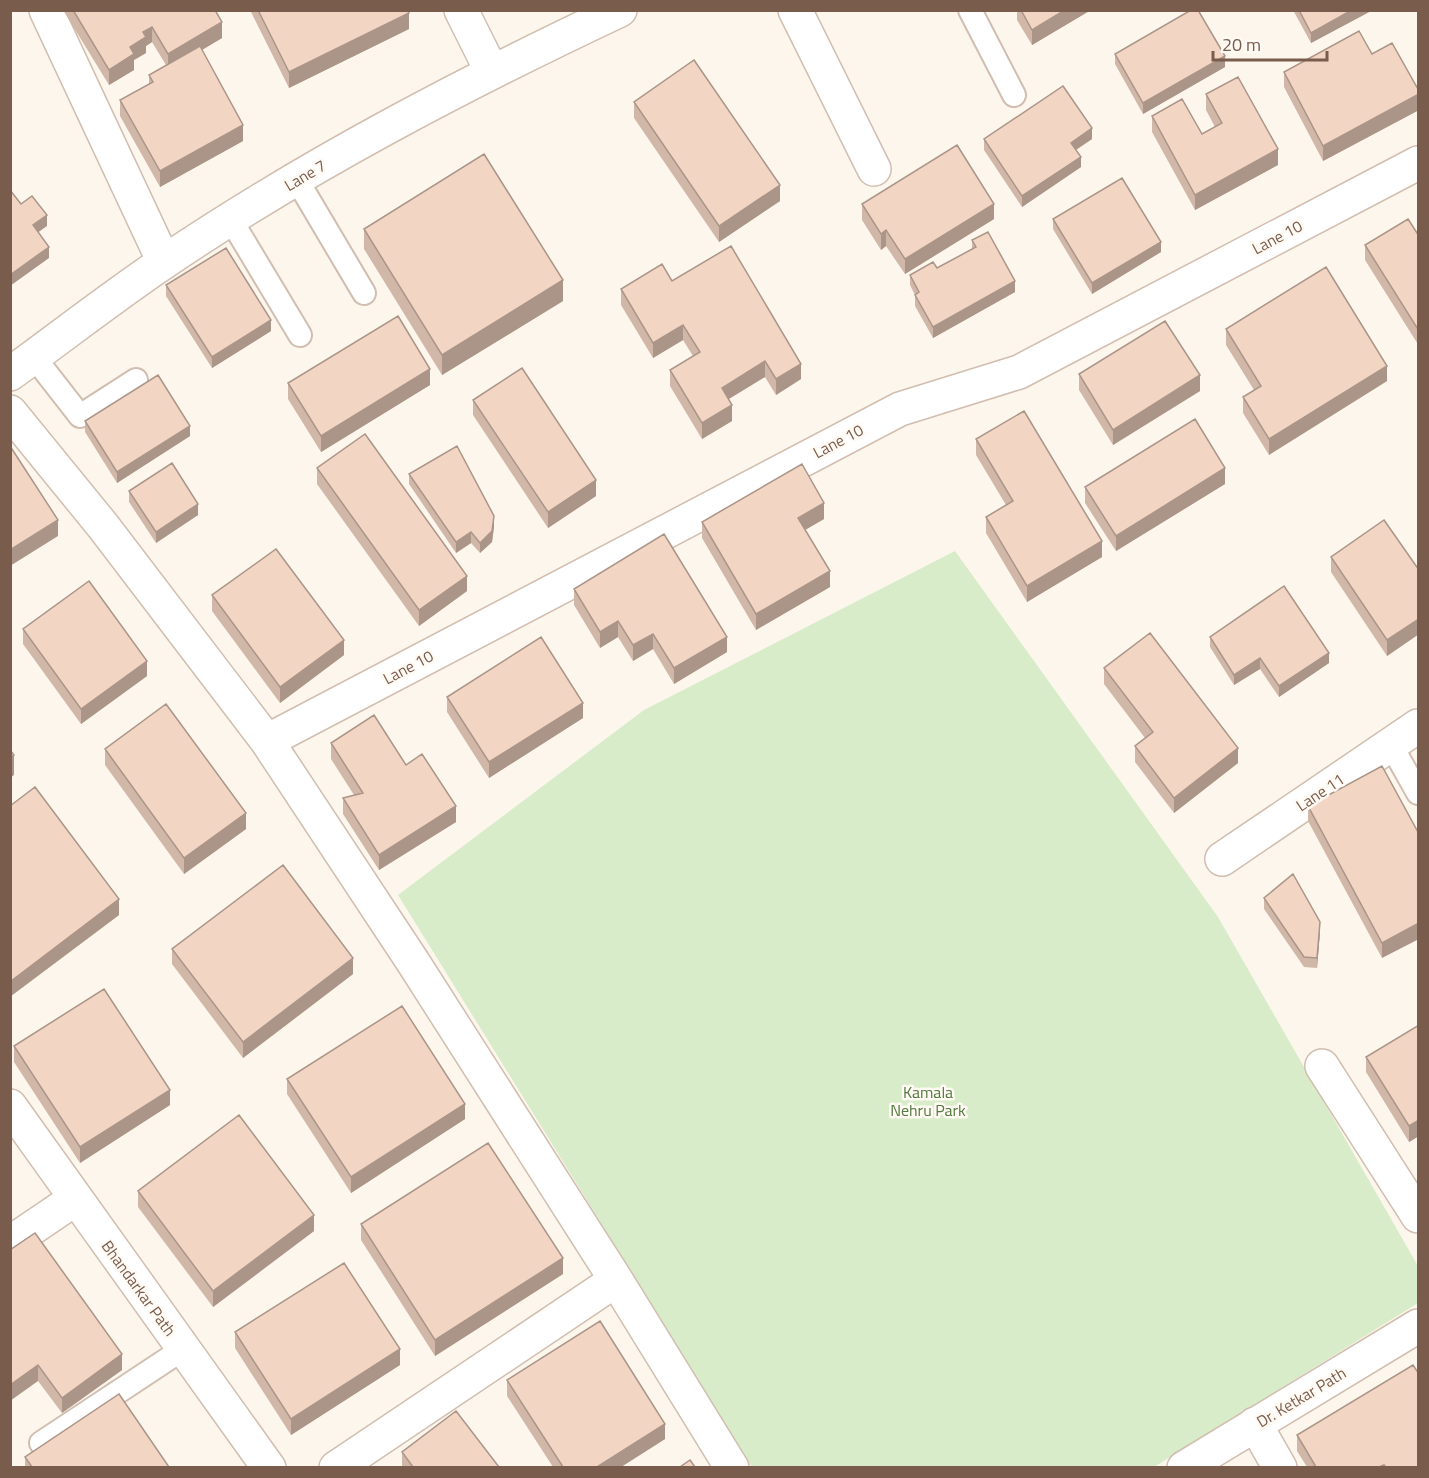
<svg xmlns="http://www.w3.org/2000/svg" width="1429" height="1478" font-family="'Titillium Web',sans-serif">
  <rect width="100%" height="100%" fill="#fdf6ec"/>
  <path fill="#d8ecc9" d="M955,551L1218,917L1418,1266V1303L1154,1467H752L398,895L644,710Z"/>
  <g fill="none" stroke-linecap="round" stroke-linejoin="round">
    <defs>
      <path id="service" d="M970,10L1014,95
        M297,180L364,293
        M231,220L300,335
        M34,357L80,416L136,380
        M1391,745L1418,793
        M41,1443L183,1349"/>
      <path id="minor" d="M46,10L164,262
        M461,10L491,70
        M795,10L874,169
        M10,412L103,526L267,741L413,962L616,1280L732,1468
        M267,741L900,409L1019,372L1418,163
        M1222,859L1418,726
        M1322,1066L1418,1216
        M10,1243L75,1199
        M1255,1424L1280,1468
        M336,1468L616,1280"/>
      <path id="tertiary" d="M10,374C61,337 112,297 164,262C308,165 463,84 620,10
        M10,1106L269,1468
        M1184,1468L1418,1326"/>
    </defs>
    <use href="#service" stroke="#d1beb0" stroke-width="26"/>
    <use href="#minor" stroke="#d1beb0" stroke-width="36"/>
    <use href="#tertiary" stroke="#d1beb0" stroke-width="36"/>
    <use href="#service" stroke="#fff" stroke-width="22"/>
    <use href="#minor" stroke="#fff" stroke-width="33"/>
    <use href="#tertiary" stroke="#fff" stroke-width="33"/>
  </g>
  <path fill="#d1b7a8" d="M63,10H215L222,38L202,50L243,141L160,187L120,116V100L149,84V75L166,65L152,42L146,46V53L134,60V70L109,85Z
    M250,10H407L409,29L289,88Z
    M1017,10H1091L1032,45L1017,20Z
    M1293,10H1371V11L1311,43Z
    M1115,54L1225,67L1143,114L1115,64Z
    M1372,54L1419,94V110L1323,161L1284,87V72Z
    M1206,94L1278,165L1195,210L1152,132V116L1202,134L1215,127L1206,110Z
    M634,102L780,201L719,242L634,118Z
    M984,139H1092L1076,150L1081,167L1022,207L984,150Z
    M862,204L994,219L905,274L886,246L881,250L862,220Z
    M1053,219L1161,252L1092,294L1053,229Z
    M364,229L563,301L442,375L364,249Z
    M1419,236V346L1365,260V245Z
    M972,240L1015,292L933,338L915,306V295L910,285V275L937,268L972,249Z
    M672,281L801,379L776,395L765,377L729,399L732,421L702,439L670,386V370L693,356L683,340L653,358L621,305V289Z
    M166,285L271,331L212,368L166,296Z
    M1226,329L1387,381L1269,455L1243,413V397L1254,390L1226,345Z
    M1079,374L1200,391L1113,445L1079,390Z
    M288,383L430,385L321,452L288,399Z
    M473,400L596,496L548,528L473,415Z
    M85,421L190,436L117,483L85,432Z
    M976,439L1102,557L1027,602L986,533V517L1006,505L976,455Z
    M1419,440V460L1417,457V441Z
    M317,468L467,591L419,626L317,484Z
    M409,474L494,527L492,542L480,553L471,543L456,553L409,484Z
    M1225,484L1116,551L1085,503V487Z
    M129,491L198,515L156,543L129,502Z
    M824,519L805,530L830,587L756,630L702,538V522Z
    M1331,557L1419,570V634L1387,656L1331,572Z
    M574,589L727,652L674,684L653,649L633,661L618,637L600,648L574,605Z
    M212,595L344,655L280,703L212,611Z
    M23,629L147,676L81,724L23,644Z
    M1210,637L1329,663L1279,697L1260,669L1234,685L1210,647Z
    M1104,668L1238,763L1174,813L1135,762V746L1145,738L1104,684Z
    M447,697L583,718L489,778L447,712Z
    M331,743L406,765L456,822L379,870L343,814V798L354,795L331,759Z
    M105,749L246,829L184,874L105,765Z
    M1382,766V958L1308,821V806Z
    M10,806L119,915L11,996L10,995Z
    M1264,898L1320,932L1317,968L1304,967L1264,909Z
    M172,949L353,974L243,1058L172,964Z
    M1419,1025V1136L1409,1142L1366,1072V1057Z
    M14,1046L170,1105L80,1163L14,1062Z
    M287,1079L465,1119L351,1193L287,1094Z
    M138,1191L314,1231L213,1307L138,1207Z
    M361,1224L563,1274L435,1356L361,1240Z
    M10,1250L122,1370L62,1413L38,1381Z
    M235,1332L400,1365L291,1435L235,1348Z
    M507,1380L665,1439L621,1467H553L507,1396Z
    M1297,1435L1419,1467H1307L1297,1451Z
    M402,1452L499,1467H402Z
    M25,1457L169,1467H25Z"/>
  <path fill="#aa9588" d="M1065,10H1091L1032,45V30Z
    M1352,10L1371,11L1311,43V33Z
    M409,13V29L289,88V72Z
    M222,22V38L168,70V54Z
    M152,27V42L146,46V53L134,60V70L109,85V70L143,32Z
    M1225,56V67L1143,114V103Z
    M1419,94V110L1323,161V146Z
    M243,125V141L160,187V171Z
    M1092,128V139L1071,153V143Z
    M1278,149V165L1195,210V195Z
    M1081,157V167L1022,207V196Z
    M780,185V201L719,242V226Z
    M994,204V219L905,274V259Z
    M47,215V226L33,236V225Z
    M886,230V246L881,250V234Z
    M1161,242V252L1092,294V283Z
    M49,247V258L10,286V275Z
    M563,280V301L442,375V355Z
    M1015,281V292L933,338V327Z
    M271,320V331L212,368V357Z
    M683,325V340L653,358V343Z
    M765,361V377L722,403V388Z
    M801,364V379L776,395V379Z
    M1387,366V381L1269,455V439Z
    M430,369V385L321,452V436Z
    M1200,375V391L1113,445V430Z
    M732,405V421L702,439V423Z
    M190,426V436L117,483V472Z
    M1225,468V484L1116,551V536Z
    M596,480V496L548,528V512Z
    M824,503V519L798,534V518Z
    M198,504V515L156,543V532Z
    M494,516V527L492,542L480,553V543Z
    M58,520V536L10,566V550Z
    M471,532V543L456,553V542Z
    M1102,541V557L1027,602V586Z
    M830,571V587L756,630V614Z
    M467,576V591L419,626V610Z
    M1419,619V634L1387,656V640Z
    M618,621V637L600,648V632Z
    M653,634V649L633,661V645Z
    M727,637V652L674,684V668Z
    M344,640V655L280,703V687Z
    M1329,653V663L1279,697V686Z
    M1260,658V669L1234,685V675Z
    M147,661V676L81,724V709Z
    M583,703V718L489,778V762Z
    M1238,748V763L1174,813V798Z
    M14,755V775L10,778V757Z
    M456,806V822L379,870V855Z
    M246,813V829L184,874V858Z
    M119,899V915L11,996V981Z
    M1320,922V932L1317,968V958Z
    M1419,923V939L1382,958V943Z
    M353,958V974L243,1058V1042Z
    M170,1090V1105L80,1163V1147Z
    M465,1104V1119L351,1193V1177Z
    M1419,1120V1136L1409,1142V1126Z
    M314,1215V1231L213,1307V1291Z
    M563,1258V1274L435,1356V1340Z
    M400,1349V1365L291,1435V1419Z
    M122,1354V1370L62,1413V1398Z
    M38,1365V1381L10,1401V1385Z
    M665,1424V1439L621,1467H597Z"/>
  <path fill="#f3d5c3" stroke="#aa9588" stroke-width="1.5" d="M73,10H215L222,22L168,54L152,27L143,32L146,37L130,47L134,54L109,70Z
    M258,10H407L409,13L289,72Z
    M1021,10H1065L1032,30Z
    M1191,10H1198L1225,56L1143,103L1115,54Z
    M1299,10H1352L1311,33Z
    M1359,31L1372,54L1392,43L1419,91V94L1323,146L1284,72Z
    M200,46L243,125L160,171L120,100L153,82L149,75Z
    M694,60L780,185L719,226L634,102Z
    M1238,77L1278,149L1195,195L1152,116L1182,99L1202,134L1222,123L1206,94Z
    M1063,86L1092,128L1071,143L1081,157L1022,196L984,139Z
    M957,145L994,204L905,259L886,230L881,234L862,204Z
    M484,154L563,280L442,355L364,229Z
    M1122,178L1161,242L1092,283L1053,219Z
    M10,190L21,204L32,196L47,215L33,225L49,247L10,275Z
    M1408,219L1419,236V331L1365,245Z
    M988,232L1015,281L933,327L915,295L919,292L910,275L933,262L937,268L976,247L972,240Z
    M731,246L801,364L776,379L765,361L722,388L732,405L702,423L670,370L700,352L683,325L653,343L621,289L662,264L672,281Z
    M226,248L271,320L212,357L166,285Z
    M1326,267L1387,366L1269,439L1243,397L1261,386L1226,329Z
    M398,316L430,369L321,436L288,383Z
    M1165,321L1200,375L1113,430L1079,374Z
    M522,368L596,480L548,512L473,400Z
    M158,375L190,426L117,472L85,421Z
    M1024,411L1102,541L1027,586L986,517L1013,501L976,439Z
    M1195,419L1225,468L1116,536L1085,487Z
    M365,434L467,576L419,610L317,468Z
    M10,446L58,520L10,550Z
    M457,446L494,516L492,531L480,543L471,532L456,542L409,474Z
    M172,463L198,504L156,532L129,491Z
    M802,464L824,503L798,518L830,571L756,614L702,522Z
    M1384,520L1419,570V619L1387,640L1331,557Z
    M664,534L727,637L674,668L653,634L633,645L618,621L600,632L574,589Z
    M276,549L344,640L280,687L212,595Z
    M89,581L147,661L81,709L23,629Z
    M1284,586L1329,653L1279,686L1260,658L1234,675L1210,637Z
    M1150,633L1238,748L1174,798L1135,746L1153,732L1104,668Z
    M541,637L583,703L489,762L447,697Z
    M166,704L246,813L184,858L105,749Z
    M374,715L406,765L422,754L456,806L379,855L343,798L363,793L331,743Z
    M10,750L14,755L10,757Z
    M1382,766L1419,834V923L1382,943L1308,806Z
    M35,787L119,899L11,981L10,979V806Z
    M283,865L353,958L243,1042L172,949Z
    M1293,874L1320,922L1317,958L1304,957L1264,898Z
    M104,989L170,1090L80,1147L14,1046Z
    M402,1006L465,1104L351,1177L287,1079Z
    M1419,1025V1120L1409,1126L1366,1057Z
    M239,1115L314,1215L213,1291L138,1191Z
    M488,1143L563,1258L435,1340L361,1224Z
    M35,1233L122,1354L62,1398L38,1365L10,1385V1250Z
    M344,1263L400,1349L291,1419L235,1332Z
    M600,1321L665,1424L597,1467H563L507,1380Z
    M1413,1365L1419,1374V1467H1386L1384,1465L1379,1467H1316L1297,1435Z
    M119,1394L169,1467H32L25,1457Z
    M456,1411L499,1467H413L402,1452Z
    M690,1460L695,1467H680Z"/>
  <g text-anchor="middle" stroke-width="5" stroke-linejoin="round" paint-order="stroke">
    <g font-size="16" fill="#7a5c4d" stroke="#fffaf3">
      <text transform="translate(305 175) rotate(-31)" y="6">Lane 7</text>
      <text transform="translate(1277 237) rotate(-28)" y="6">Lane 10</text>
      <text transform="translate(838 441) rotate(-28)" y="6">Lane 10</text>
      <text transform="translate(408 667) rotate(-28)" y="6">Lane 10</text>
      <text transform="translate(1320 792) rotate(-34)" y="6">Lane 11</text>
      <text transform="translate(139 1288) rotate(54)" y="6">Bhandarkar Path</text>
      <text transform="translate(1301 1397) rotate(-31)" y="6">Dr. Ketkar Path</text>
    </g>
    <g font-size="16" fill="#537a41" stroke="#fffaf3">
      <text x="928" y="1098">Kamala<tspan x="928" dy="18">Nehru Park</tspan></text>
    </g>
  </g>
  <rect width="1429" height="1478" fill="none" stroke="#7a5c4d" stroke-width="24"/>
  <path d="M1213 51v9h114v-9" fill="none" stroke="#7a5c4d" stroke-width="3"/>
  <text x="1222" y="51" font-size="18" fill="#7a5c4d" stroke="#fffaf3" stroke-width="4.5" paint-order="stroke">20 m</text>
</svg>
